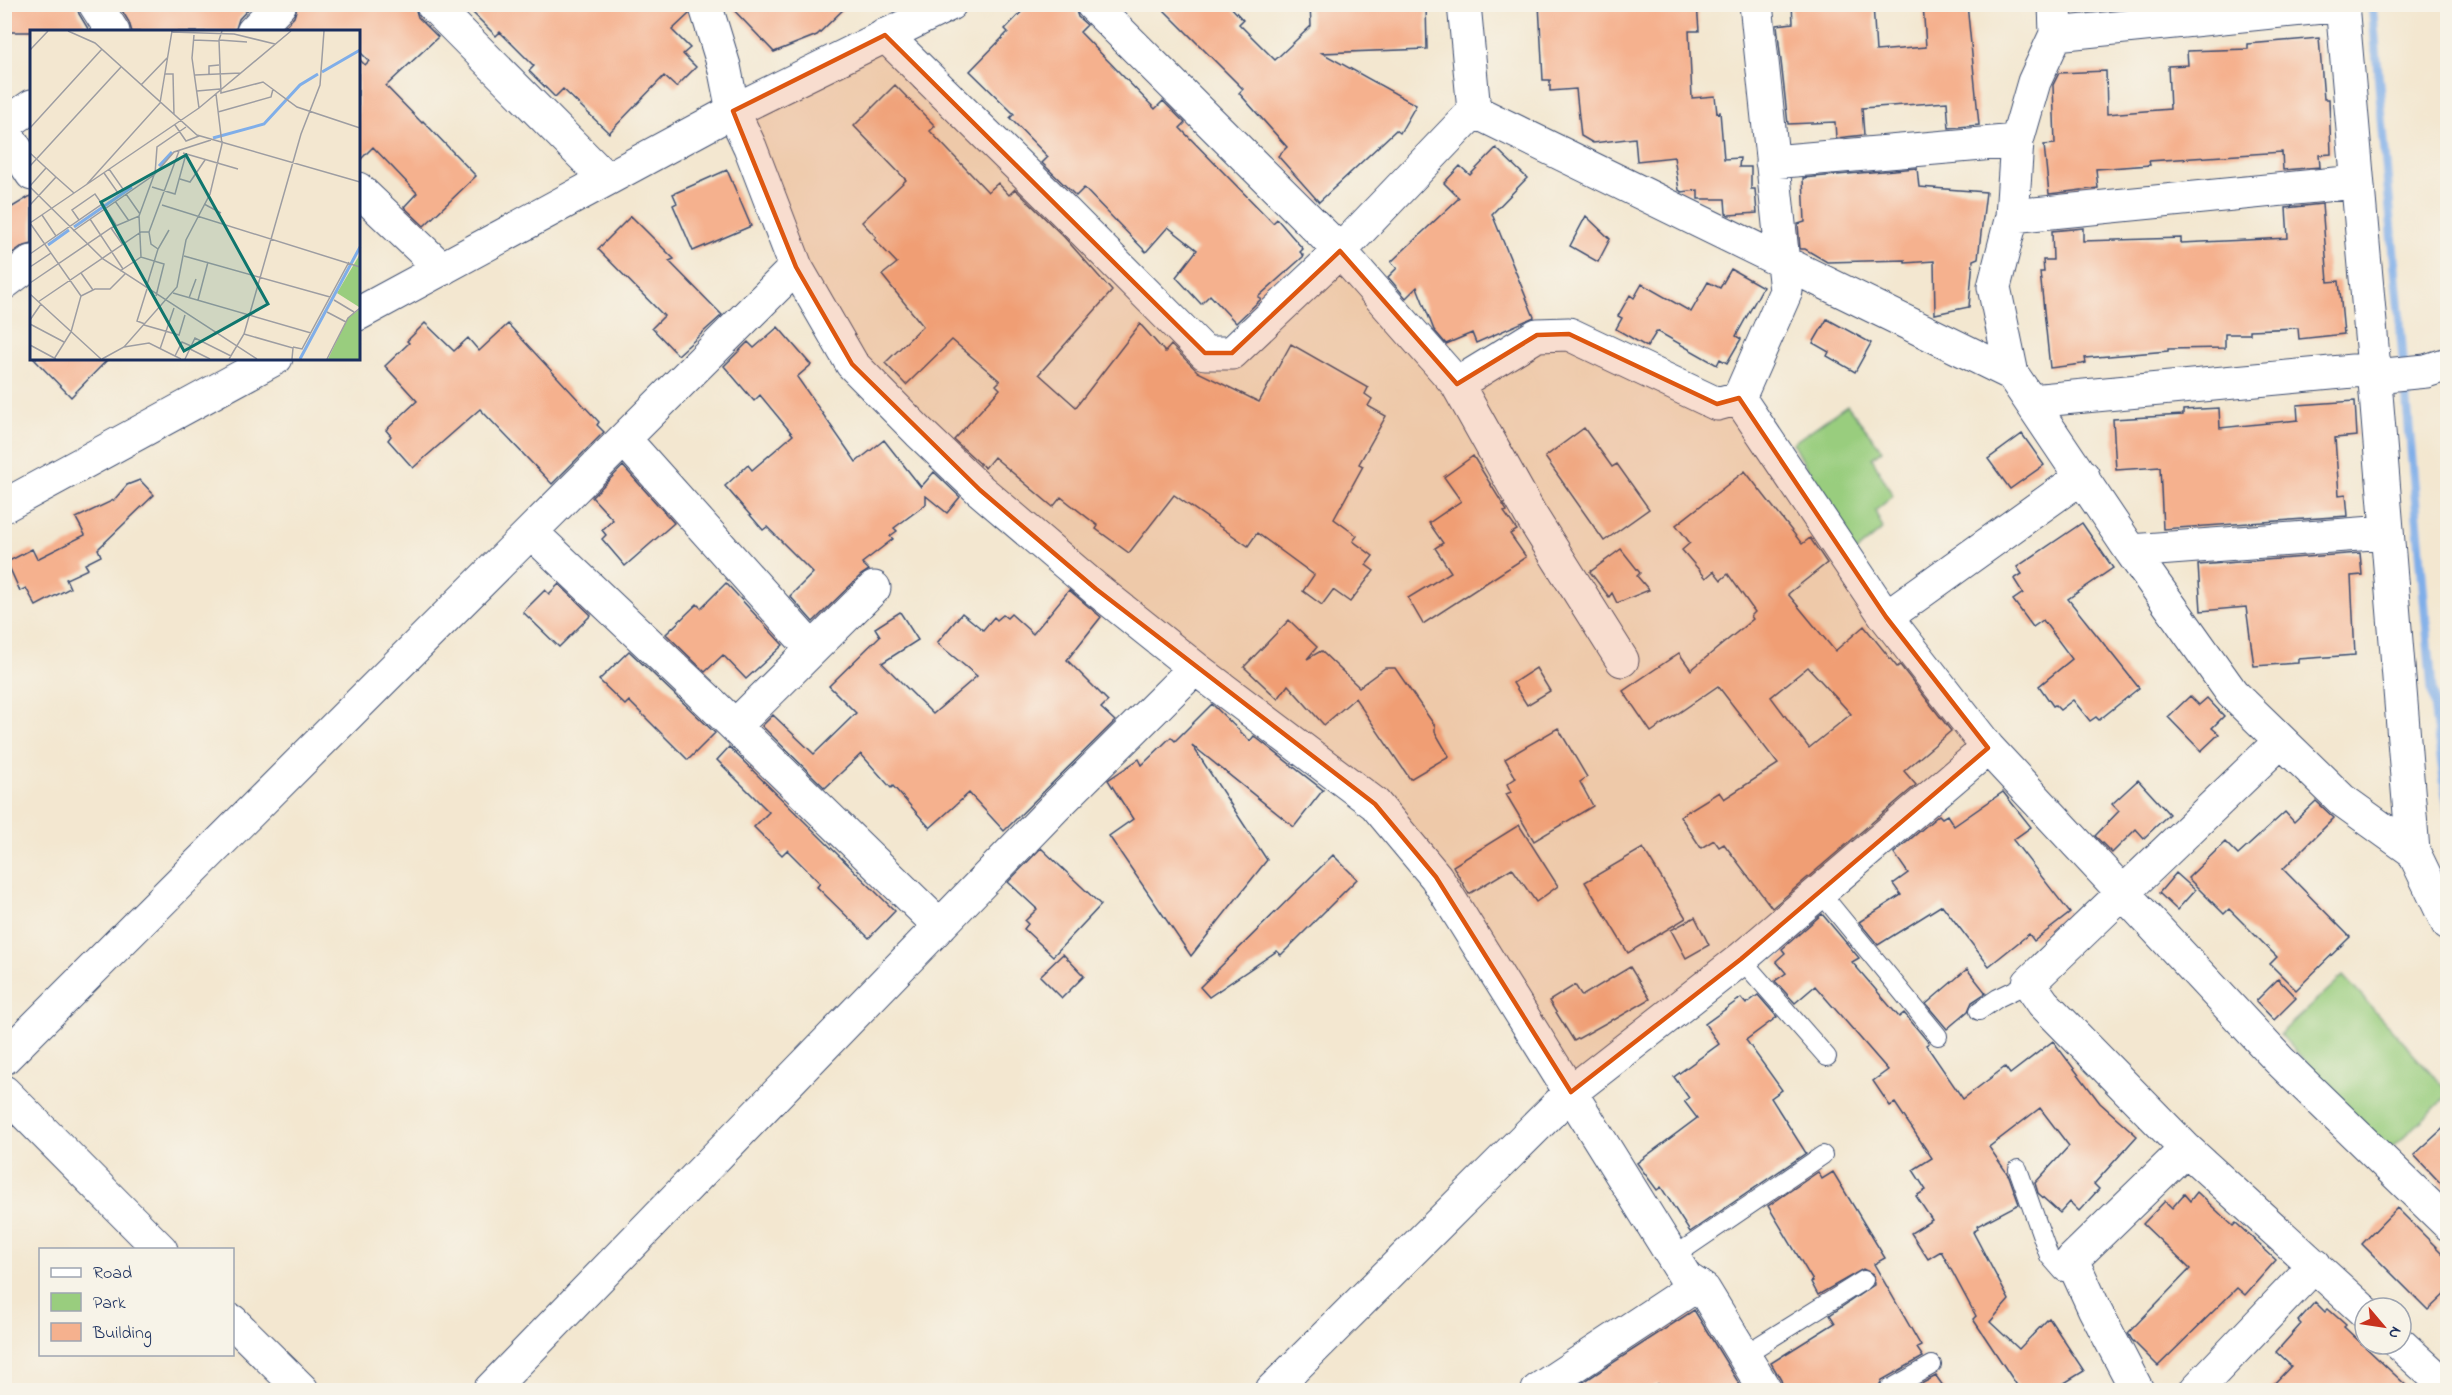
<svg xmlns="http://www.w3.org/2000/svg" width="2452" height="1395" font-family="'Indie Flower',sans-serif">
  <rect width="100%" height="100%" fill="#f7f3e8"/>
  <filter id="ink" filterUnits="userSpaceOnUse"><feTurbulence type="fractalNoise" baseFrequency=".0167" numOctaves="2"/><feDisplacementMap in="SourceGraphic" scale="12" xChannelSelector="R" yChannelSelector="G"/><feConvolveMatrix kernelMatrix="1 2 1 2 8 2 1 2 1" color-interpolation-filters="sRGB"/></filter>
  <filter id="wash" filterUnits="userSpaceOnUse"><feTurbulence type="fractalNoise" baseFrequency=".008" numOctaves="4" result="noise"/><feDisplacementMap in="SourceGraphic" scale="24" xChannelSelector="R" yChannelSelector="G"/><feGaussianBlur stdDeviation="1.35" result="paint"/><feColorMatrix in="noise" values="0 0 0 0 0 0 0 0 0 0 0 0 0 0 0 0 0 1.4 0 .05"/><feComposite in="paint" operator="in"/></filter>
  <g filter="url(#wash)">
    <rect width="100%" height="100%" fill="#f3e7d0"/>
    <path fill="#99cd7e" stroke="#5a7e6e" stroke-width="1.5" d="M1847,405L1882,450L1872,458L1893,496L1875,511L1883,529L1854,553L1793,443Z
      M2343,976L2447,1090V1097L2388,1152L2280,1034Z"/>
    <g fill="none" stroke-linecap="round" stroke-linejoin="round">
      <path stroke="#7faee9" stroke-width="9" d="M2372,4L2432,689L2448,810"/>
    </g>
    <g id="blocks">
      <path fill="#f5b18e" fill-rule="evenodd" d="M4,4H76L79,14L90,32H4Z
        M118,4H253L239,19L235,32H132L129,22Z
        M298,4H414L418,17L438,37L386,86L422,123L423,121L476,176L424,226L404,207L417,193L373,147L358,162V58L365,65L369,61L358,50V32H280L294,17Z
        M459,4H687L689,14L672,30L690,48L683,54L696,67L676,87L664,76L609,133L563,89L555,97L529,71L534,66L500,32L496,36L468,8L465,11Z
        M728,4H849L817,35L774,52Z
        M1029,4H1074L1078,17L1087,25L1080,32L1155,109L1163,101L1185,123L1180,128L1273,223L1277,219L1303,249L1300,252L1304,256L1258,297L1261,299L1236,323L1210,295L1201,304L1176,277L1197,250L1168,227L1146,252L1084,188L1076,196L1042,163L1048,157L1010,118L1014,114L970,71L1008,32L1005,29Z
        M1158,4H1228L1243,20L1239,24L1275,60L1311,26L1310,4H1426L1427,49L1322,53L1416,105L1400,133L1396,130L1319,202L1278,156L1287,147L1239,93L1243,89Z
        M1539,4H1697L1699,31H1689L1692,98L1715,96L1717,113L1720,112L1724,159L1740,158L1739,167H1751V189H1755L1757,213L1729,215L1726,213L1725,199H1698V190L1682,192L1679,190L1674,157L1637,161L1635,138L1593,143L1581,136L1576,89L1550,91V80H1543Z
        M1792,4H1873L1876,51L1926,47L1923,4H1967L1979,125L1949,128L1947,102L1862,108L1864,135L1836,138L1835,122L1788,124L1777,25L1793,23Z
        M2319,38L2324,99H2329L2331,154L2319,155L2320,167L2283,170L2282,152L2149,161L2150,165L2096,169L2098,188L2049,194L2044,145L2055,144L2053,85L2059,73L2106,71L2107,114L2170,109L2168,66L2188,65L2187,51L2248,49V44Z
        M895,85L935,126L930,131L988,192L998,183L1009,195L1015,189L1064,237L1112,291L1039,374L1076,407L1140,324L1165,352L1171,345L1198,372L1259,402L1291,344L1368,388L1365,394L1372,399L1368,406L1386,416L1359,464L1363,466L1334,519L1357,536L1353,541L1373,556L1366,565L1374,571L1350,602L1333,590L1322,605L1303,591L1314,575L1257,533L1248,546L1174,495L1129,553L1096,529L1098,526L1061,497L1053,507L994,457L985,468L954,440L1000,389L996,385L1000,381L952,340L906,385L885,363L923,326L882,275L897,263L874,239L876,237L862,222L906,180L854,126Z
        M1496,148L1527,178L1492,214L1534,317L1476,343L1472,333L1446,344L1434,330L1417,287L1406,298L1388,277L1397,268L1391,262L1459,198L1444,183L1460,166L1470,175Z
        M1917,168L1919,187L1986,192L1978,258L1973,260L1969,307L1935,314L1934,261L1905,263V260L1827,262L1805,249H1800L1798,224L1805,222L1803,178Z
        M727,170L751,226L693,251L673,205L677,203L673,194Z
        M32,195V244L21,247L4,259V212Z
        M2322,204L2328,282L2339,281L2344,334L2299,339L2298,328L2250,330V334H2225V348L2168,349V351L2085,358L2086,363L2082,364L2050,368L2040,272H2044L2043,260H2053L2052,231L2083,228V241L2181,238V243L2288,238L2286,208Z
        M631,216L674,259L669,261L722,315L678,355L652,328L664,316L598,249Z
        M1586,216L1610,239L1598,262L1570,246Z
        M1731,269L1763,287L1736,336L1741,339L1727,363L1720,359L1717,365L1657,331L1647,347L1616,329L1622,318L1618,316L1630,295L1634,298L1642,284L1691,312L1708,282L1720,288Z
        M1827,319L1871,343L1855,372L1827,356L1829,352L1813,343Z
        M425,323L454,351L468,338L479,351L508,324L599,422L597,425L604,432L552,484L480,409L413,468L388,440L391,436L386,430L417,401L385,366L409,343L407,341Z
        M778,327L811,365L797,377L856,462L884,440L921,487L934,472L960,497L947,513L926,496V504L894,528L897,531L890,536L893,539L862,563L869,570L861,575L813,622L790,596L813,573L767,527L763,530L725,486L748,465L752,470L793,435L760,395L754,401L724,366L748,342L754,348Z
        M33,358H109L71,397Z
        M2355,401L2357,436L2335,438L2339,495L2346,494L2348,516L2163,529L2160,467L2116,470L2113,419L2183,415V410L2219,408L2220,428L2298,420L2297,405Z
        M1584,428L1612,467L1617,464L1649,509L1604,541L1545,457Z
        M2022,434L2044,465L2010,489L1988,459Z
        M1473,456L1507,511L1504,512L1517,530L1510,534L1526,557L1423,624L1408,598L1451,572L1435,548L1443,543L1429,523L1461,501L1444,477Z
        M623,466L674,523L625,566L602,539L606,535L602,530L613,520L592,497Z
        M1745,471L1802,544L1810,538L1827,563L1788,594L1835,651L1864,626L1897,667L1900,665L1951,731L1904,771L1916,785L1772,908L1724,844L1719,847L1714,840L1701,848L1680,816L1719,792L1724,799L1778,764L1718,686L1651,732L1623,691L1679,653L1691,670L1753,619L1751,616L1755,612L1728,574L1721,580L1714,571L1706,578L1682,550L1690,543L1676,525ZM1808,667L1851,714L1809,748L1771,697Z
        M140,480L154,495L98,549L101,556L85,564L88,569L66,579L70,588L36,606L26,588L20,591L7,562L32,549L37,559L85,535L76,518L114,500L127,485Z
        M2082,523L2113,568L2068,599L2139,688L2099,720L2096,717L2090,721L2073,700L2060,710L2055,705L2053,706L2039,686L2072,659L2043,620L2033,627L2013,600L2023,593L2014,579L2022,574L2017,567Z
        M1621,549L1640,573L1637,576L1649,590L1617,603L1612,593L1609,597L1590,572Z
        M2360,553L2362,575L2351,576L2355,655L2298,659V663L2254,666L2246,607L2201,611L2198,565Z
        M726,583L783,645L746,679L723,655L705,672L666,634L697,604L701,608Z
        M559,584L591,615L559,647L523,612L545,590L549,594Z
        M1069,590L1101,617L1067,660L1108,701L1101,708L1115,721L1004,831L969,793L930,828L893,786L891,788L861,754L825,788L762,726L773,715L814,754L856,713L829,686L880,636L875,628L900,612L918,640L882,663L933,714L977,676L937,643L962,613L983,630L994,617L997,620L1003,615L1007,618L1011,614L1033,634Z
        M1289,620L1317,647L1307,659L1321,651L1359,687L1385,668H1395L1435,726V732L1449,756L1410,779L1355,698L1324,725L1288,685L1278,699L1244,667Z
        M629,651L715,733L688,760L629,701L625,705L599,680Z
        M1536,668L1550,691L1527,705L1513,683Z
        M2190,696L2199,705L2207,698L2224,716L2212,728L2219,734L2201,751L2168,717Z
        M1212,704L1250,741L1254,736L1323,790L1294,827L1192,745L1267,860L1191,956L1109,836L1133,819L1108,780L1139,759L1142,765L1171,737L1175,741Z
        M1558,728L1587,777L1580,782L1593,806L1534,841L1506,794L1511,792L1507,784L1516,778L1505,759Z
        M729,747L895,911L869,938L817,887L820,883L787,850L782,855L754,827L769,812L717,760Z
        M2138,780L2169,814L2144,838L2136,829L2112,853L2095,836L2119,811L2112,804Z
        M2003,792L2031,827L2013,840L2070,913L2034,941L2029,934L1989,966L1942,905L1878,945L1859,922L1901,895L1893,884L1908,873L1894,853L1939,815L1942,818L1947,815L1954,826Z
        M2316,801L2334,818L2283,869L2350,937L2296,990L2270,964L2277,957L2229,909L2224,914L2188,878L2225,842L2238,855L2285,812L2294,822Z
        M1519,825L1558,886L1536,902L1512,868L1469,894L1453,866Z
        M1041,848L1101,905L1053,956L1024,929L1028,924L1025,921L1037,909L1008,882Z
        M1643,848L1686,918L1628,953L1585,882Z
        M1333,855L1357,879L1281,955L1277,951L1209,997L1200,987Z
        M2176,873L2195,890L2177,910L2159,893Z
        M1822,914L1859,958L1852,962L1899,1017L1904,1013L1929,1043L1926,1045L1963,1099L2005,1067L2010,1074L2053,1041L2100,1103L2137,1136L2094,1184L2099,1189L2079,1211L2070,1202L2060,1213L2038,1193L2035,1183L2069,1146L2040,1108L1989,1147L2009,1176L2019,1204L1977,1226L1978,1229L1973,1232L2009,1300L1990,1322L2019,1349L2049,1318L2084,1371L2053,1390H2020L1973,1319L1976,1316L1941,1251L1928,1259L1911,1233L1932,1220L1916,1196L1926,1190L1913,1170L1932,1158L1895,1103L1890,1106L1873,1081L1888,1070L1815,986L1795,1003L1775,981L1786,973L1776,961L1785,953L1782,949Z
        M1695,917L1709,945L1686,958L1671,930Z
        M1063,954L1084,976L1062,998L1040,976Z
        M1630,967L1650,999L1614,1020L1613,1019L1574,1041L1549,1001L1575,985L1582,996Z
        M1967,969L1986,993L1972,1002L1968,1011L1947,1029L1926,1004Z
        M2278,979L2296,998L2274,1020L2256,1001Z
        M1758,995L1777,1017L1746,1040L1782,1090L1771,1098L1806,1153L1690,1232L1661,1187L1657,1190L1637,1163L1697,1118L1684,1101L1689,1098L1674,1077L1719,1044L1705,1024L1741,998L1746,1004Z
        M2448,1124V1191L2414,1155Z
        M1818,1172L1822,1179L1833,1172L1885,1258L1874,1264L1921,1346L1917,1348L1923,1357L1882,1380L1877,1390H1784L1781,1380L1771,1363L1835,1323L1830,1315L1874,1285L1873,1274L1863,1269L1818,1295L1811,1282L1813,1281L1768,1206Z
        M2197,1192L2233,1226L2236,1223L2276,1260L2245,1295L2237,1288L2158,1366L2132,1340L2128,1333L2190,1269L2143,1224L2165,1201L2172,1208L2184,1194L2190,1201Z
        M2397,1208L2448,1259V1291L2428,1310L2362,1244Z
        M2315,1302L2325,1312L2328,1309L2346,1325L2344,1327L2411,1390H2268L2291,1366L2276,1352L2301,1324L2298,1321Z
        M1694,1310L1743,1390H1661L1658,1384L1646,1390H1571Z
        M1936,1376L1946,1390H1910Z"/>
    </g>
  </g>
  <g filter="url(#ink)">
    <use href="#blocks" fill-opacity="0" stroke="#3b4b6f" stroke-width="1.5"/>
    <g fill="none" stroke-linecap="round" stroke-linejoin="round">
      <defs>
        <path id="lane" d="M1820,892L1938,1036
          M1741,959L1827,1057
          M1979,1011L1998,998L2029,983
          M2018,1169L2049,1256L2063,1272L2077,1269
          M1673,1257L1823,1155
          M1744,1355L1864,1280
          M1888,1390L1932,1365"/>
        <path id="street" d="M95,4L113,32
          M432,4L606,179
          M705,4L724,66L733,111L750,147L796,267L852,364L919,432L980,490L1096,589L1195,668L1375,804L1436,877L1686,1278L1704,1290L1765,1390
          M1092,4L1340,251L1457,384L1530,514L1622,660
          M1756,4L1786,291L1739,398L1886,617L1988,748L2279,1060L2448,1224
          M253,32L280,4
          M2056,34L2342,5
          M885,35L1063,210L1205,353H1232L1340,251L1474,111L1464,4
          M1474,111L2012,374L1994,287L2012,216L2017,141L2034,82L2056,34L2055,4
          M4,125L32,106
          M4,130L32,174
          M1772,162L2017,141
          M358,189L442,269
          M2012,216L2356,182
          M4,283L32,262
          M2012,374L2131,551L2232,693L2342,800L2413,851L2374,369L2342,4
          M2375,376L2426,371L2448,364
          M1457,384L1537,335L1569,334L1717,404L1739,398
          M2031,401L2374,369
          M624,439L812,649
          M531,532L710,702L940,926
          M2131,551L2386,532
          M1886,617L2083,476
          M735,726L874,588
          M2281,741L2029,983L2043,1003L2186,1149L2365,1312
          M2413,851L2448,924
          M4,1058L796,267
          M2400,1344L2448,1388
          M490,1390L1055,807L1195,668
          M1272,1390L1571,1092L1741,959L1988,748
          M1538,1390L1697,1285
          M2137,1390L2094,1308L2072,1260L2186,1149
          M2196,1390L2315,1265"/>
        <path id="secondary" d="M358,314L733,111L950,4
          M4,506L276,358
          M4,1092L161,1250
          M232,1321L302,1390"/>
      </defs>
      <use href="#lane" stroke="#3b4b6f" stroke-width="20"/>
      <use href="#street" stroke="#3b4b6f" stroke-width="35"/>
      <use href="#secondary" stroke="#3b4b6f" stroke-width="35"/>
      <use href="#lane" stroke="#fff" stroke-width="18"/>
      <use href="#street" stroke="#fff" stroke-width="33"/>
      <use href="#secondary" stroke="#fff" stroke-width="33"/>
    </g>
  </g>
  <path fill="#de5710" fill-opacity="0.2" stroke="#de5710" stroke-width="4.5" stroke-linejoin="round" d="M885,35L1205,353H1232L1340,251L1457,384L1537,335L1569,334L1717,404L1739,398L1886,617L1988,748L1741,959L1571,1092L1436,877L1375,804L1096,589L980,490L852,364L796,267L733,111Z"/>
  <g transform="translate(30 30)">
    <rect width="330" height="330" fill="#f3e7d0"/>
    <path d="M330,224V277H329L307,263ZM330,279V329H298L318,288Z" fill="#99cd7e"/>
    <path fill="none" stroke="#7faee9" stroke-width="3" d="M292,42L330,20M183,108L234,94L270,55L288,44M129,136L142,122M44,197L102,157M18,215L39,200M270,329L330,217"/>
    <path fill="none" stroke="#9d9da2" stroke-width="1.5" d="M38,1L65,13L167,105L330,152M192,1L189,10L191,63L233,52L267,77L330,98M141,2L204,4L245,14M164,5L162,28L169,78M163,10L189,11M189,10L217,12M0,20L18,1M135,44H143L144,85M179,44V36L189,35M165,45L211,43M111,55L138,27M167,61L190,59M188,82L241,67L243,59M145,95L156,111L169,106M0,98L72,19M0,123L26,147L0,175M153,123L208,139M0,136L91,37M74,143L88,163L93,159L79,139M125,144L127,117L156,97M124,145L144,122L181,110M26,147L44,163M150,149L160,152L175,130M57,154L130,73L142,1M0,156L16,138M0,157L73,229L227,329M122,157L145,164L156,124M96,164L110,184M85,171L99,191M174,174L191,183M132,175L330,237M75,178L86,195M12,185L26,206M60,189L93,239M0,193L51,266L41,302L24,329M0,193L169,78L261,1M81,198L93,215M43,201L124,145L109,186M119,202L121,214L128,219M0,224L72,174L65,164L42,180L49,190M154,226L300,267L272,319L263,317M0,237L21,223M90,241L111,227L134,234L126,266M51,243L63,260M0,253L81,198L109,186L111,227M116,258L128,219L139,200M143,263L281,303M0,264L71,329M51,266L65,259H80L95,244M300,267L319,232M159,268L166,249M168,270L178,232M304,270L324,282M8,272L111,202H119L149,121M297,282L316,292M0,290L11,274M0,294L34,312M115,294L107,291L117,259M114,295L149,305L155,285M214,304L263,318L262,329M0,315L26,329M94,317L119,313L151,329M130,319L144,278M160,319L180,329M145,326L152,312L161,316M72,329L94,317L147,257L156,210L180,164L192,114L186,64M155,329L165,308L201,326M199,329L214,304L271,104L290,55L294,1M297,329L318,288L330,278"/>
    <path fill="#0f766e" fill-opacity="0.15" stroke="#0f766e" stroke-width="3" d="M156,125L238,274L154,321L71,172Z"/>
    <rect width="330" height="330" fill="none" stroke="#1b2f5e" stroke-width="3"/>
  </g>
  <rect width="2452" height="1395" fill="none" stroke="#f7f3e8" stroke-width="24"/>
  <rect x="39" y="1248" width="195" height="108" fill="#f7f3e8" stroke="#9fa5b1" stroke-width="1.5"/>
  <rect x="51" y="1268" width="30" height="9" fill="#ffffff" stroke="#9fa5b1" stroke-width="1.5"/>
  <text x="93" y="1278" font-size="18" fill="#1b2f5e">Road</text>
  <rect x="51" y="1293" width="30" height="18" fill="#99cd7e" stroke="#9fa5b1" stroke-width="1.5"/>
  <text x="93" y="1308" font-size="18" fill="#1b2f5e">Park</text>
  <rect x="51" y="1323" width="30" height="18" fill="#f5b18e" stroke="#9fa5b1" stroke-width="1.5"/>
  <text x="93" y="1338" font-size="18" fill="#1b2f5e">Building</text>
  <g transform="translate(2383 1326) rotate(119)"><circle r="28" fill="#f7f3e8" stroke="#9fa5b1" stroke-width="1.5"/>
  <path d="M0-4.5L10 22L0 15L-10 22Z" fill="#c8321e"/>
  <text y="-9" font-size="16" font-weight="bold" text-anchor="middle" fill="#1b2f5e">N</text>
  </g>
</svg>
